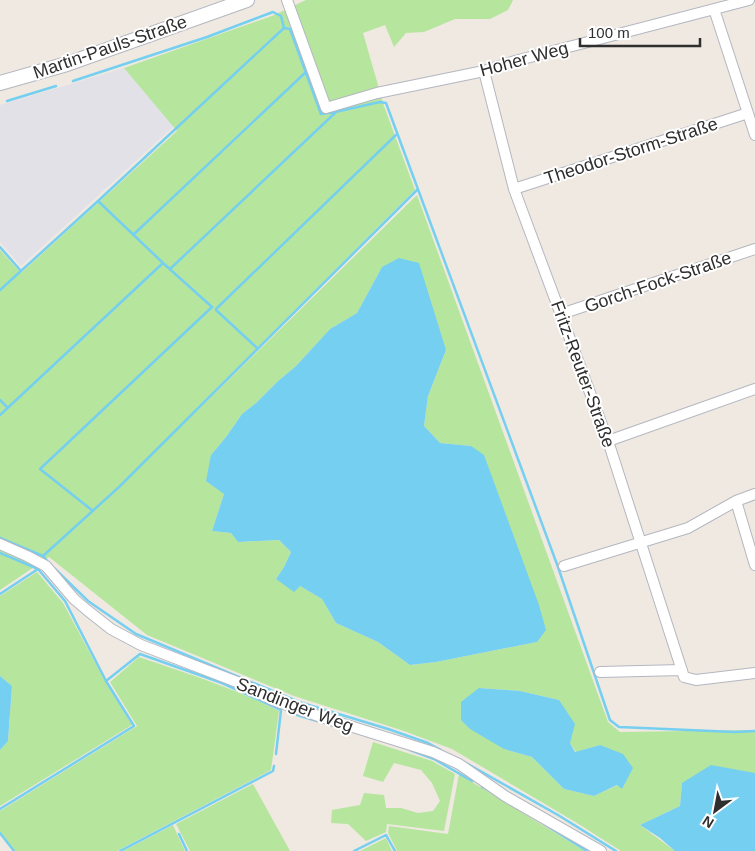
<svg xmlns="http://www.w3.org/2000/svg" width="755" height="851" font-family="Arial,sans-serif">
  <rect width="100%" height="100%" fill="#efe9e1"/>
  <path fill="#e3e1e8" d="M124,68L174,126L21,266L0,242V105Z"/>
  <path fill="#b6e59e" fill-rule="evenodd" d="M306,0H513L508,10L490,19H455L424,32L406,33L394,47L385,25L363,33L384,106L415,190L102,504L417,195L608,722L620,732L755,730V773L682,783L680,806L640,825L675,851H621L577,823L452,749L404,731L294,696L147,635L49,557L0,590V250L21,273L177,131L124,68L272,16ZM382,267L446,350L428,396L424,426L440,443L471,446L537,642L436,662L410,665L378,642L336,623L322,599L300,586L276,579L284,567L291,552L279,540L238,542L231,533L212,531L224,494L211,455L226,437L242,414L256,403L277,382L296,366L330,329L357,313ZM479,688L520,691L559,700L570,743L576,752L600,745L622,789L618,785L594,796L564,789L532,757L504,749Z
    M37,572L63,603L105,681L132,725L0,806V750L8,741L12,686L0,676V596Z
    M139,657C186,673 234,688 279,711L271,770L117,851H15L0,831V811L137,726L110,682Z
    M373,742L432,761L455,774L444,831L387,824L386,832L366,841L348,824L331,823L332,810L360,805L364,793L384,795L386,808H401L418,813L433,811L440,801L432,783L421,770L394,763L383,782L363,776Z
    M459,774L585,851H397L388,833L389,826L448,834Z
    M253,784L290,851H190L176,824Z
    M173,825L185,851H123Z
    M386,838L392,851H360Z"/>
  <path fill="#75cff0" d="M399,258L419,263L446,350L428,396L424,426L440,443L471,446L484,455L539,605L546,630L537,642L436,662L410,665L378,642L336,623L322,599L300,586L294,592L276,579L284,567L291,552L279,540L238,542L231,533L212,531L224,494L206,481L211,455L226,437L242,414L256,403L277,382L296,366L330,329L357,313L382,267Z
    M0,676L12,686L8,741L0,750Z
    M479,688L520,691L559,700L575,724L570,743L575,752L600,745L623,754L633,768L622,789L617,785L594,796L564,789L532,757L504,749L470,729L461,720V702Z
    M711,765L755,773V851H675L660,838L640,825L680,806L682,783Z"/>
  <g fill="none" stroke-linecap="round" stroke-linejoin="round">
    <path stroke="#75cff0" stroke-width="2.5" d="M284,28L290,29L321,114L335,112L380,102L386,103L558,567L610,720L619,727L735,732L755,731
      M7,101L56,86
      M98,201L163,263L212,307
      M133,235L306,72
      M0,247L21,271
      M170,269L335,113
      M0,290L98,201L284,28L281,16L273,12L207,37L73,81
      M216,309L397,134
      M216,310L257,348
      M0,400L7,407
      M0,415L163,263
      M93,511L40,469L212,307
      M0,538L43,556L49,563
      M0,553L38,569L65,601L106,681
      M43,556L119,487L417,190
      M54,568L88,601L136,634L299,702L388,729L428,743L441,750
      M0,594L38,569
      M297,715L317,721
      M410,750L434,759L472,781
      M466,763L558,815L616,851
      M482,787L490,791
      M0,809L134,726L106,681L140,654L222,683L281,710L276,754
      M544,824L587,851
      M0,833L14,851
      M179,834L187,851
      M120,851L273,771L274,766
      M354,851L386,835L395,851"/>
    <defs>
      <path id="street" d="M287,0L326,108L377,93L484,71L515,61L749,0
        M714,9L755,135
        M484,71L514,189L608,441L684,677L696,680L755,673
        M514,189L748,113
        M561,314L755,249
        M608,441L755,389
        M736,501L755,565
        M0,544L27,556L46,566L74,599L87,610L111,629L141,645L237,682L273,700L321,717L433,752L459,764L505,796L601,851
        M564,566L688,528L736,501L755,494
        M600,672L682,670"/>
      <path id="secondary" d="M0,83L67,64L247,0"/>
    </defs>
    <use href="#street" stroke="#b4b7c1" stroke-width="12"/>
    <use href="#secondary" stroke="#b4b7c1" stroke-width="16"/>
    <use href="#street" stroke="#fff" stroke-width="10"/>
    <use href="#secondary" stroke="#fff" stroke-width="14"/>
  </g>
  <g text-anchor="middle" stroke-width="4" stroke-linejoin="round" paint-order="stroke">
    <g font-size="18" fill="#2e2e2e" stroke="#fff">
      <text transform="translate(110 47) rotate(-19)" y="6">Martin-Pauls-Straße</text>
      <text transform="translate(524 59) rotate(-15)" y="6">Hoher Weg</text>
      <text transform="translate(631 151) rotate(-18)" y="6">Theodor-Storm-Straße</text>
      <text transform="translate(658 282) rotate(-19)" y="6">Gorch-Fock-Straße</text>
      <text transform="translate(583 374) rotate(70)" y="6">Fritz-Reuter-Straße</text>
      <text transform="translate(295 705) rotate(21)" y="6">Sandinger Weg</text>
    </g>
  </g>
  <g transform="translate(715 811) rotate(212)" stroke="#ffffff" stroke-width="4" paint-order="stroke">
  <path d="M0-4L9 19L0 12L-9 19Z" fill="#2e2e2e"/>
  <text y="-8" font-size="14" font-weight="bold" text-anchor="middle" fill="#2e2e2e">N</text>
  </g>
  <path d="M580 38v8h120v-8" fill="none" stroke="#2e2e2e" stroke-width="2.5"/>
  <text x="588" y="38" font-size="15" fill="#2e2e2e" stroke="#ffffff" stroke-width="4" paint-order="stroke">100 m</text>
</svg>
